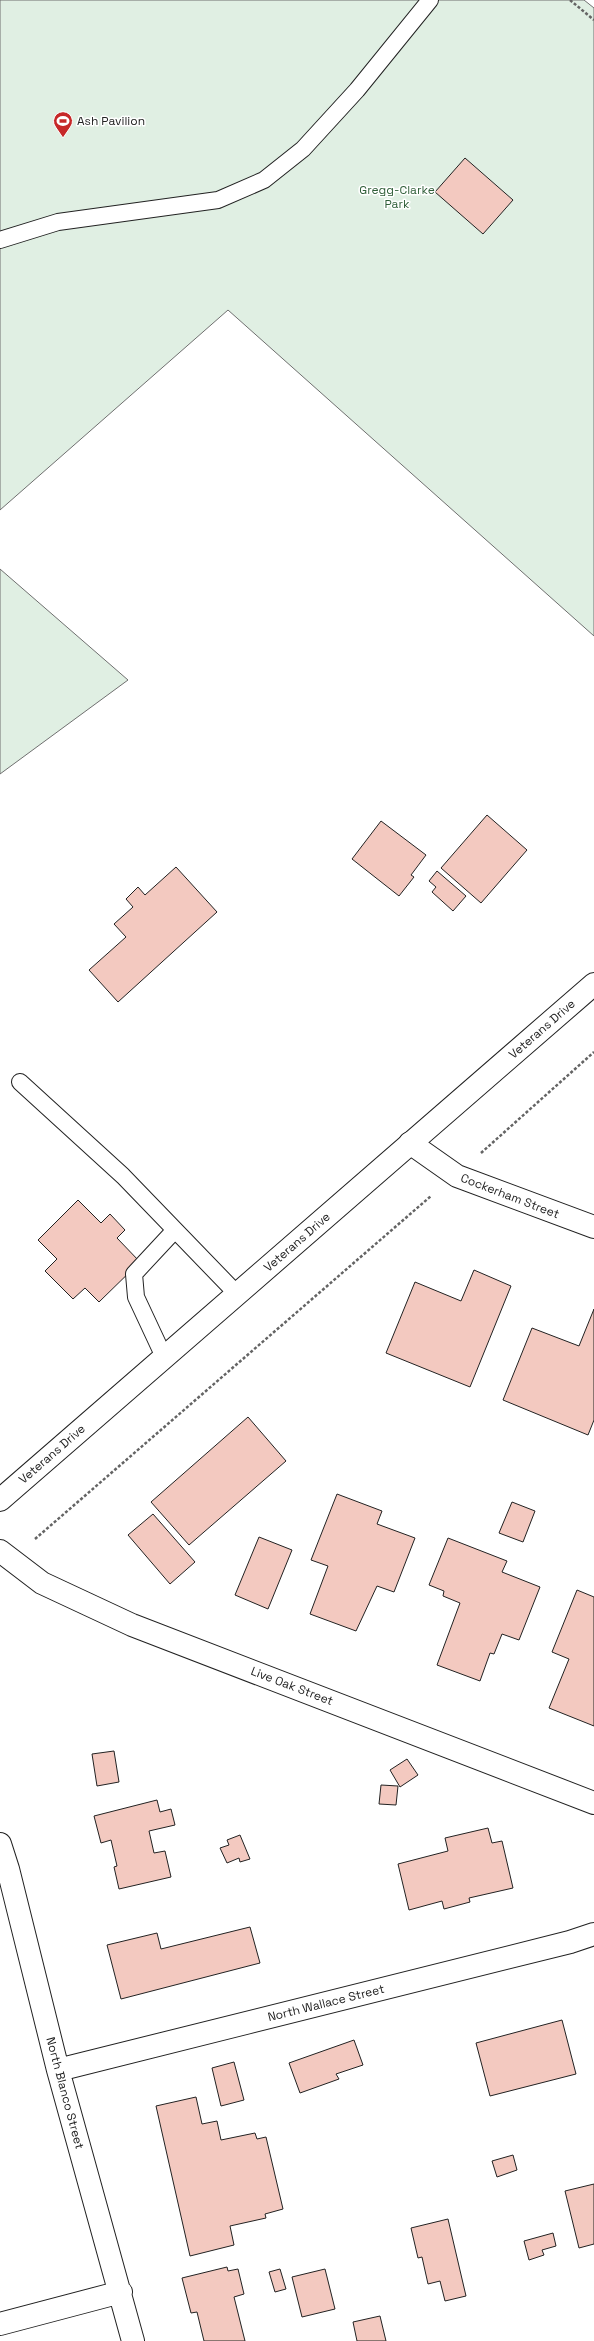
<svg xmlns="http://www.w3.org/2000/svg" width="594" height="2341" font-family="'Space Grotesk',sans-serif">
  <rect width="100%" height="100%" fill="#fff"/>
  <path fill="#e0efe3" stroke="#6f6f6f" d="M0,0H584L594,8V636L228,310L0,510Z
    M0,569L128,680L0,774Z"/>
  <path fill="#f3c9c0" stroke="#222" d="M465,158L513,200L483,234L435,192Z
    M487,815L527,850L481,903L441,868Z
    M381,821L426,855L411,875L414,877L399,896L352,859Z
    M176,867L217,912L118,1002L89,970L126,937L114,924L133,907L126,899L138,887L145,895Z
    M437,871L466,896L453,911L432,892L436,887L429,881Z
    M78,1200L101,1223L110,1214L125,1230L117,1238L140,1262L99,1302L85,1288L73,1299L45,1271L57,1259L38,1240Z
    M474,1270L511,1286L470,1387L386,1353L415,1282L461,1301Z
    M594,1309V1420L588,1435L503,1400L532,1328L579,1346Z
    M248,1417L286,1461L189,1545L151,1502Z
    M337,1494L382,1511L377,1524L415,1538L394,1592L377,1586L356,1631L310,1614L328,1566L311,1560Z
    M512,1502L535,1511L523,1542L499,1533Z
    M153,1514L195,1562L170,1584L128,1535Z
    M259,1537L292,1550L268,1609L235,1595Z
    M448,1538L507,1561L502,1572L540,1587L519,1640L502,1634L494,1654L490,1653L480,1681L437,1665L460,1603L443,1596L444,1591L429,1585Z
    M577,1590L594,1597V1726L549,1708L569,1659L552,1652Z
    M114,1751L119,1782L97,1786L92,1754Z
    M407,1759L418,1775L400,1787L390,1770Z
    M381,1785L398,1786L396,1805L379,1804Z
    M157,1800L160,1812L171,1809L175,1825L149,1831L154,1853L165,1851L171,1877L119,1889L114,1867L117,1866L111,1840L101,1843L94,1816Z
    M488,1828L492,1843L502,1841L513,1888L469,1898L470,1902L444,1909L442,1901L409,1910L398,1864L448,1851L445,1838Z
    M240,1835L250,1859L240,1862L239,1858L227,1863L220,1848L229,1845L227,1840Z
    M250,1927L260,1963L121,1999L107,1945L157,1933L161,1949Z
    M562,2020L576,2074L490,2096L476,2043Z
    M354,2040L363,2065L336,2074L339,2079L300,2093L289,2063Z
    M234,2062L244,2100L221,2106L212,2068Z
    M196,2097L202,2124L217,2121L221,2140L255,2133L257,2139L266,2137L283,2209L265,2214L266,2218L230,2226L234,2245L190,2256L156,2106Z
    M513,2155L517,2170L497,2177L492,2161Z
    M594,2184V2244L579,2248L565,2191Z
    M448,2219L466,2296L445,2301L440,2281L428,2284L422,2257L418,2258L411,2228Z
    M553,2233L556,2246L542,2250L544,2255L529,2260L524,2241Z
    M227,2267L228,2271L238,2269L244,2294L234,2297L245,2341H204L197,2312L191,2313L182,2278Z
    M280,2269L286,2289L275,2292L269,2272Z
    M325,2269L335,2309L302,2317L292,2277Z
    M380,2316L386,2341H357L353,2322Z"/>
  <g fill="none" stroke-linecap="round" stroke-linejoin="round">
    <defs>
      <path id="service" d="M0,240L58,222L218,200L264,180L303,149L357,90L430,0
        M20,1082L123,1176L237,1294
        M164,1357L136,1297L134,1274L174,1231"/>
      <path id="minor" d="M410,1143L457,1176L594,1227
        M0,1551L42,1583L132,1625L594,1803
        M0,1844L8,1869L58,2070L133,2341
        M58,2070L570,1942L594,1934
        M0,2324L121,2292"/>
      <path id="secondary" d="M0,1500L594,984"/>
    </defs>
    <use href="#service" stroke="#222" stroke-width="18"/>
    <use href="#minor" stroke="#222" stroke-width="24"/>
    <use href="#secondary" stroke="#222" stroke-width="24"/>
    <path stroke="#646464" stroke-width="2.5" stroke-dasharray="3 2" stroke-linecap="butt" d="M570,0L594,20
      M481,1153L594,1052
      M35,1539L431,1196"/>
    <use href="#service" stroke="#fff" stroke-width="16"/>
    <use href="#minor" stroke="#fff" stroke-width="22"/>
    <use href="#secondary" stroke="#fff" stroke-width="22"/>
  </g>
  <defs>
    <symbol id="stadium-pin" viewBox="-11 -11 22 30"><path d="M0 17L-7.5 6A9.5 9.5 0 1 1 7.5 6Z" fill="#c62828" stroke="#fff"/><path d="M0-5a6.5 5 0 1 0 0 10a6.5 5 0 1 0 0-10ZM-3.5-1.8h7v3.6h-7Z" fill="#fff"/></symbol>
  </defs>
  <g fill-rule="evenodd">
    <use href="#stadium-pin" x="52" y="110" width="22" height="30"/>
  </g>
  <g text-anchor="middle" stroke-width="3" stroke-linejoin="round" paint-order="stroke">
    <g font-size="12" fill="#222" stroke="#fff" text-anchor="start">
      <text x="77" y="125">Ash Pavilion</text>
    </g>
    <g font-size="12" fill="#2f5e38" stroke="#fff">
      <text x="397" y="194">Gregg-Clarke<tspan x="397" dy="14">Park</tspan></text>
    </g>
    <g font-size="12" fill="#222" stroke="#fff">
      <text transform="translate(542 1029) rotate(-41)" y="4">Veterans Drive</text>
      <text transform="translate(510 1196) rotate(21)" y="4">Cockerham Street</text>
      <text transform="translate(297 1242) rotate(-41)" y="4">Veterans Drive</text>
      <text transform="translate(52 1454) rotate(-41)" y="4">Veterans Drive</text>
      <text transform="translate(292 1686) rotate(21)" y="4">Live Oak Street</text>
      <text transform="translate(326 2003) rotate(-14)" y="4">North Wallace Street</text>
      <text transform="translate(65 2093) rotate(75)" y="4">North Blanco Street</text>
    </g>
  </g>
</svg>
